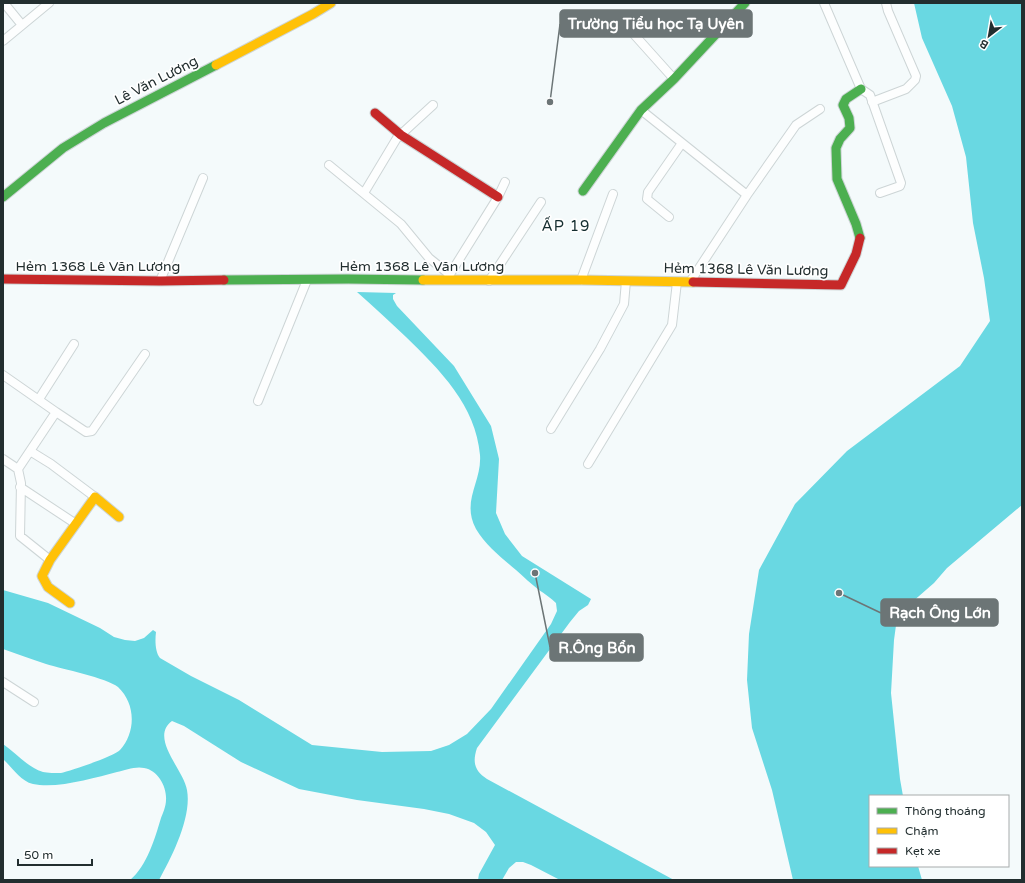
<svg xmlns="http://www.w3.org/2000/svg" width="1025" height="883" font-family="'Varela Round',sans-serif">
  <rect width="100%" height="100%" fill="#f4fafb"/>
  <path fill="#69d8e2" d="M914,3H1022V505L947,568L934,583L911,603L897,618L894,640L891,693L900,779L903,796H870V866H918L922,880H793L772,790L752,728L747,680L749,634L759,570L795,504L847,451L960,366L990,321L984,278L973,223L966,157L952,106L922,38Z
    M357,292L396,293L393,295V299L397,306L454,366L491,426L499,459L496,513L505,534L522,556L591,599L588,605L579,611L570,622L477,748C472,763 475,771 487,779L674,880H560L531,865L523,862H516L509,868L502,880H478L479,874L495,845L486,832L474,823L449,814L424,809L357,800L299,789L241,762L184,726L172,721C149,738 184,770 187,790C192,817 172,857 159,880H130C147,866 155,838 161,818C163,813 166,806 166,800C167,787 158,770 144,768C136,766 125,770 117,772C94,778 57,789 33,784C20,781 12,767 3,759V744C16,753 27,767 43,772C47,773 56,773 61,773C70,771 115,756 120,750C136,732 136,704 118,687C107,678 62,669 46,664C31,659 17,654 3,649V590L48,603L100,628L114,637L125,640L135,641L144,638L153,630L156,632C155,640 155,652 160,658L191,676L239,700L312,745L382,752L431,751L449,745L467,734L491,709L551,624L557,611L556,603C551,598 545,594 539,590C531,584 524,577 516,570C502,558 486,546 476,529C461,501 482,482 480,455C476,406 440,370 406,337C390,322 374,307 357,292Z"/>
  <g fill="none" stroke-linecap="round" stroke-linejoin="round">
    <defs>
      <path id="street" d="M4,3L22,25
        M824,3L861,89L870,95L901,183L900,186L880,193
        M622,21L674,79
        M3,41L49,3
        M872,102L906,89L915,80L916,76L888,11L886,3
        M641,110L747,195
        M329,165L401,224L429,258L449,274
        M364,193L397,138L433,105
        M669,217L647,199L648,192L682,143
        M447,279L498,197L505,182
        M581,280L613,194
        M160,281L203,178
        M489,281L541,202
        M690,282L747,195L796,125L820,109
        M3,375L56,412L30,451
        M39,399L74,344
        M258,401L307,280
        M56,412L86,432L92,431L145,354
        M551,429L600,349L624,304L626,281
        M3,459L18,469L21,483L20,536L50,560
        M588,464L672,325L677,282
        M18,469L30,451L51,464L95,497
        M20,487L76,524
        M3,682L34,702"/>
      <path id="fast" d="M583,191L641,110L674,79L745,3
        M3,197L63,148L104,123L216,65
        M860,238L856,224L837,179L836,148L840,139L850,128L849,118L843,105L846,99L861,89
        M224,280L348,279L423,280"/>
      <path id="slow" d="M216,65L313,14L331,3
        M423,280H581L693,282
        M70,603L48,587L42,576L50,560L95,497L119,517"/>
      <path id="jam" d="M375,113L401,135L498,197
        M3,279L160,281L224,280
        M693,282L841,285L856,254L860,238"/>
    </defs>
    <use href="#street" stroke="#cdd5d6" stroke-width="10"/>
    <use href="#fast" stroke="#cdd5d6" stroke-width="11"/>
    <use href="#slow" stroke="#cdd5d6" stroke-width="11"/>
    <use href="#jam" stroke="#cdd5d6" stroke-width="11"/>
    <use href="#street" stroke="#fdfefe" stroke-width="8"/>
    <use href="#fast" stroke="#4caf50" stroke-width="9"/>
    <use href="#slow" stroke="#ffc107" stroke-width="9"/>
    <use href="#jam" stroke="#c62828" stroke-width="9"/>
  </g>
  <g text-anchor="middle" stroke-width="3.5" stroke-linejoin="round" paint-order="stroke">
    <g font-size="14" fill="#222e2f" stroke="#fff">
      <text transform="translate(156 80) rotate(-27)" y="5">Lê Văn Lương</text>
      <text x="98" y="271">Hẻm 1368 Lê Văn Lương</text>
      <text x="422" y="271">Hẻm 1368 Lê Văn Lương</text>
      <text transform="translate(746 269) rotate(1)" y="5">Hẻm 1368 Lê Văn Lương</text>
    </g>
    <g font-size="15" letter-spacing="1" fill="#152e30" stroke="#fff">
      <text x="566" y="231">ẤP 19</text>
    </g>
  </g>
  <path fill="none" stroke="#6c7576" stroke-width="1.5" d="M550 102L560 24M839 593L881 613M535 573L550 647"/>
  <g fill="#6c7576" stroke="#fff" stroke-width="1.5">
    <circle cx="550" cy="102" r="4"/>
    <circle cx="839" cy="593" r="4"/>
    <circle cx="535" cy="573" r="4"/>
  </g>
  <g fill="#6c7576" stroke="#6c7576" stroke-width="1.5">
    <rect x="560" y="10" width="192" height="27" rx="4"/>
    <rect x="881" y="599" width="117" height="27" rx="4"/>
    <rect x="550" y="634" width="93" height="27" rx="4"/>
  </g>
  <g font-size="15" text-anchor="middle" font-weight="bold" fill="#fff">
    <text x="656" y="29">Trường Tiểu học Tạ Uyên</text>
    <text x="940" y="618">Rạch Ông Lớn</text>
    <text x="597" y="653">R.Ông Bổn</text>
  </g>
  <rect width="1025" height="883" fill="none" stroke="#222e2f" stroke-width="8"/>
  <rect x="869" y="795" width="140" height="72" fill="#ffffff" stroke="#a7abac"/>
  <rect x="877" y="808" width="20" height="6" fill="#4caf50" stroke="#a7abac"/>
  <text x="905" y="815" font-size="12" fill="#222e2f">Thông thoáng</text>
  <rect x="877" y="828" width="20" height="6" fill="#ffc107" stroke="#a7abac"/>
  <text x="905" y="835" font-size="12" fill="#222e2f">Chậm</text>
  <rect x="877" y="848" width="20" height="6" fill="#c62828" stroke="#a7abac"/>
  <text x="905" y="855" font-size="12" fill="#222e2f">Kẹt xe</text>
  <g transform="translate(989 36) rotate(211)" stroke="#ffffff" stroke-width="3" paint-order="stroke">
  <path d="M0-3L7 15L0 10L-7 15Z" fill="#222e2f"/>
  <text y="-6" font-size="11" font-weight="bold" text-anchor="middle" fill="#222e2f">B</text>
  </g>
  <path d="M18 859v6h74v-6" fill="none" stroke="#222e2f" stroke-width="2"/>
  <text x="24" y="859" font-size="12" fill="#222e2f" stroke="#ffffff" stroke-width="3" paint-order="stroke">50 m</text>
</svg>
